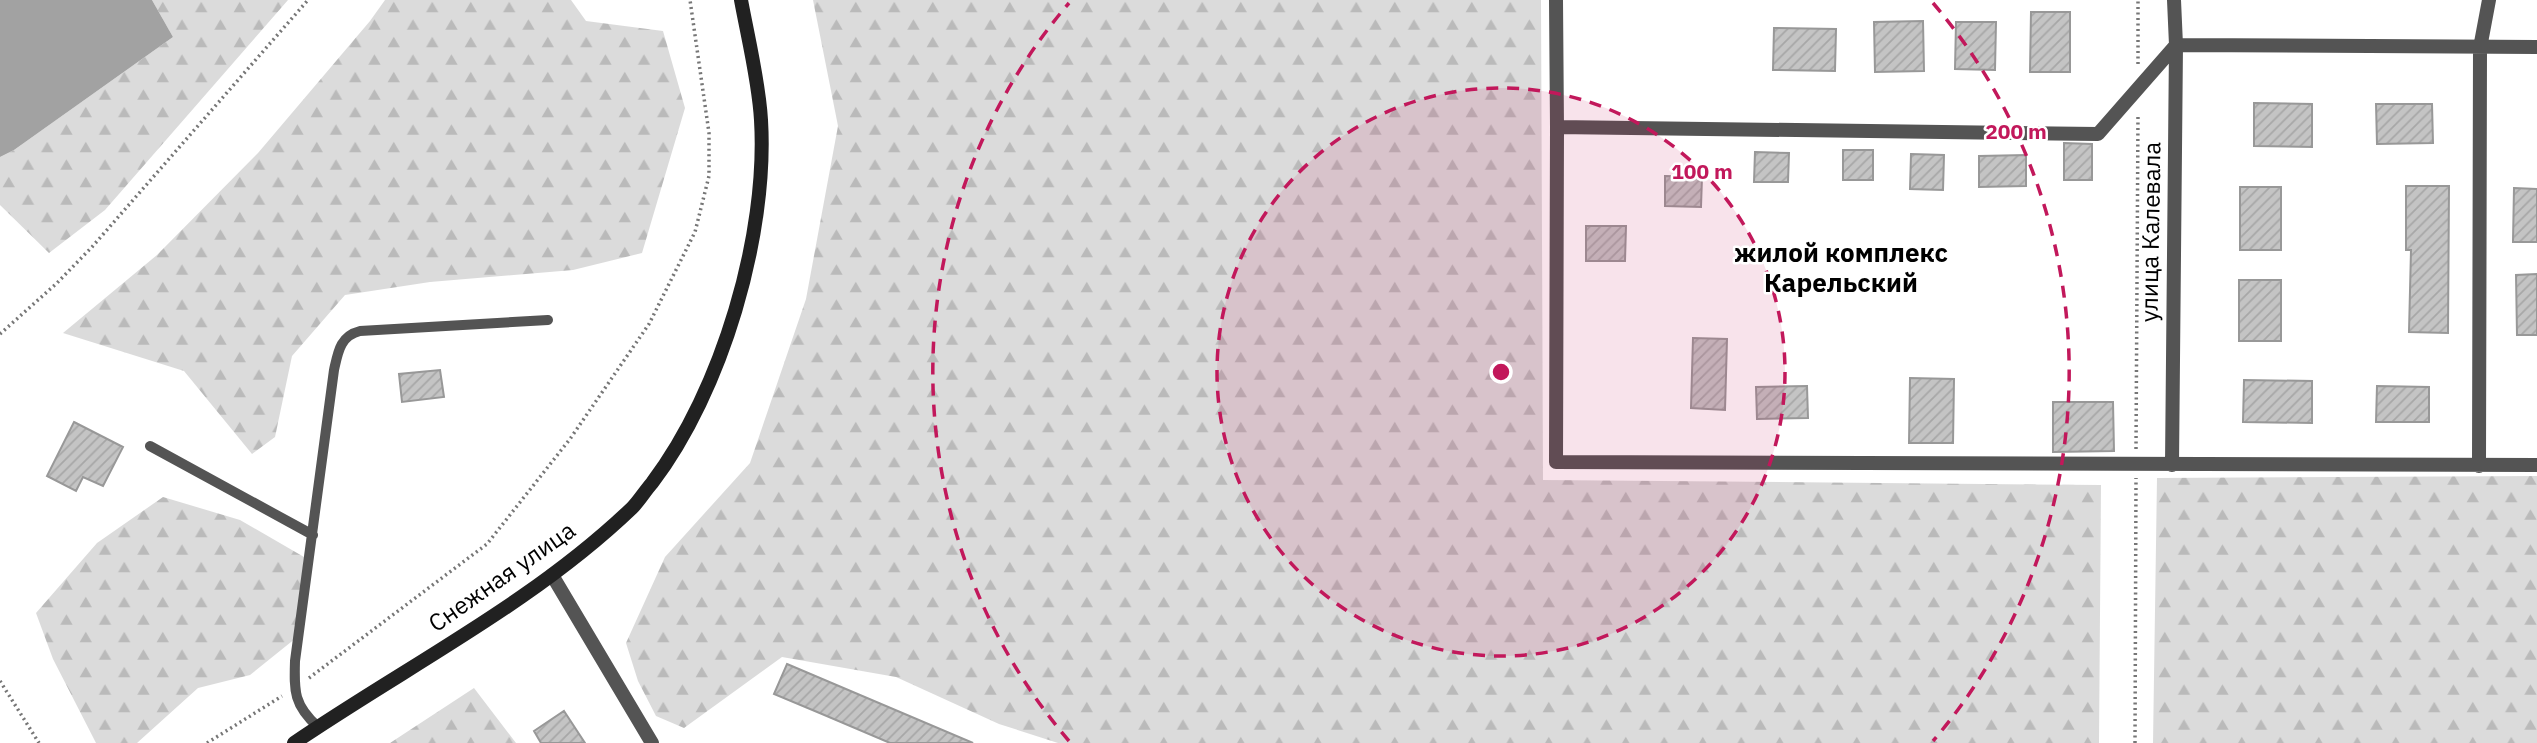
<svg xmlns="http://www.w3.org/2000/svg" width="2537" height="743" font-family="'IBM Plex Sans',sans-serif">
  <defs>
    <pattern id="forest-firs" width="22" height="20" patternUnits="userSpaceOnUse" patternTransform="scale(1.75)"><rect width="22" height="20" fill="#dbdbdb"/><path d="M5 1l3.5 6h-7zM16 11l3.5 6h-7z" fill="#bababa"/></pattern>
    <pattern id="building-hatch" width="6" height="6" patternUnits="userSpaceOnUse" patternTransform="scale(1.75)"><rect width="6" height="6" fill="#c4c4c4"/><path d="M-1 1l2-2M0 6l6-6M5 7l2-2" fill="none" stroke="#a7a7a7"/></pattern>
  </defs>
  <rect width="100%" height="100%" fill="#fff"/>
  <path fill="url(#forest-firs)" d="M152,0H288L105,210L49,253L0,205V157L14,150L173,37Z
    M385,0H571L586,21L663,31L685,108L642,253L573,270L430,282L345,295L292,356L275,437L252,454L184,371L63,333L157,255L258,153L370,21Z
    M813,0H1541L1543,480L2101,485L2099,743H1058L999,724L896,677L782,657L684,728L656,716L638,681L626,643L665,557L750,463L806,299L838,126Z
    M2537,476V743H2153L2157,478Z
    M163,497L240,520L304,557L296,638L250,675L198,688L137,743H96L53,659L36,613L97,543Z
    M474,688L516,743H390Z"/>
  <path fill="#a2a2a2" d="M0,0H152L173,37L14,150L0,157Z"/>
  <path fill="url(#building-hatch)" stroke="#989898" stroke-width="2" d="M2031,12H2070V72H2030Z
    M1923,21L1924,71L1875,72L1874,22Z
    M1956,22H1996L1995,70L1955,69Z
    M1774,28L1836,29L1835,71L1773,70Z
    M2254,103L2312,104V147L2254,146Z
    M2376,104H2432L2433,143L2377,144Z
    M2064,143L2092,144V180H2064Z
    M1843,150H1873V180H1843Z
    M1755,152L1789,153L1788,182H1754Z
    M1911,154L1944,155L1943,190L1910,189Z
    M2026,155V186L1979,187V156Z
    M1665,176L1702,177L1701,207L1665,206Z
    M2406,186H2449L2448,333L2409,332L2411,250H2406Z
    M2240,187H2281V250H2240Z
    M2514,188L2537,189V242H2513Z
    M1586,226H1626L1625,261H1586Z
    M2537,274V335H2517L2516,275Z
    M2239,280H2281V341H2239Z
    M1693,338L1727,339L1725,410L1691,408Z
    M440,370L444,397L402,402L399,374Z
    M1910,378L1954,379L1953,443H1909Z
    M2244,380L2312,381V423L2243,422Z
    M1807,386L1808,418L1757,419L1756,387Z
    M2377,386L2429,387V422H2376Z
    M2053,402H2113L2114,451L2053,452Z
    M74,422L123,447L103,486L83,477L76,491L47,476Z
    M787,664L973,743H890L822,714L774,694Z
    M564,711L585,743H541L534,731Z"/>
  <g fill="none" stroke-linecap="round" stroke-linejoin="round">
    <path stroke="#767676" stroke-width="3.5" stroke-dasharray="2 3.5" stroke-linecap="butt" d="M2138,64V0
      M0,334L57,283L92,247L308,0
      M2136,449L2138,114
      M309,678L487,544L570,439L649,324L695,232L709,176V133L690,0
      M0,681L39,743
      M207,743L282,696
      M2135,743L2136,478"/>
    <path stroke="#545454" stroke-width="10" d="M150,446L313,535
      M318,727C294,705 294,692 295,661L334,370C338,352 340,336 360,331L548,320"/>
    <path stroke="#545454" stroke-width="14" d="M1556,0L1557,127
      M2537,47L2176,45L2098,134L1557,127L1556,462L2537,465
      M2172,465L2176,45L2174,0
      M2479,466L2480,48L2489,0
      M552,575L652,743"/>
    <path stroke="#212121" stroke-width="14" d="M294,743C407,666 533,603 632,508C639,501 645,491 652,483C722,391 768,235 761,120C759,82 748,38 741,0"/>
  </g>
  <circle cx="1501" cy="372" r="284" fill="#c2185b" fill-opacity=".12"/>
  <g fill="none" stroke="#c2185b" stroke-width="3.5" stroke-dasharray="12 9">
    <circle cx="1501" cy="372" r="284"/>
    <path d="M1069 741A568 568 0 0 1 1069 3M1933 3A568 568 0 0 1 1933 741"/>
  </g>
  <g text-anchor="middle" stroke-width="5" stroke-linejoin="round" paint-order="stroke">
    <g font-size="24" fill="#000" stroke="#fff">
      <text transform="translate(2151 232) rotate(-89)" y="8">улица Калевала</text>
      <text transform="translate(502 577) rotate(-35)" y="8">Снежная улица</text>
    </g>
    <g font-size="26" font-weight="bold" fill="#000" stroke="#fff">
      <text x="1841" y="262">жилой комплекс<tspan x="1841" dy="30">Карельский</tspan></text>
    </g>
  </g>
  <circle cx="1501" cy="372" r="10" fill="#c2185b" stroke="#fff" stroke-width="3.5"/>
  <g font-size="21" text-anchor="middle" font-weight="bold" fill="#c2185b" stroke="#fff" stroke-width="5" stroke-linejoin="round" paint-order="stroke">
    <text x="2016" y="139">200 m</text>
    <text x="1702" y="179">100 m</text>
  </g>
</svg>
